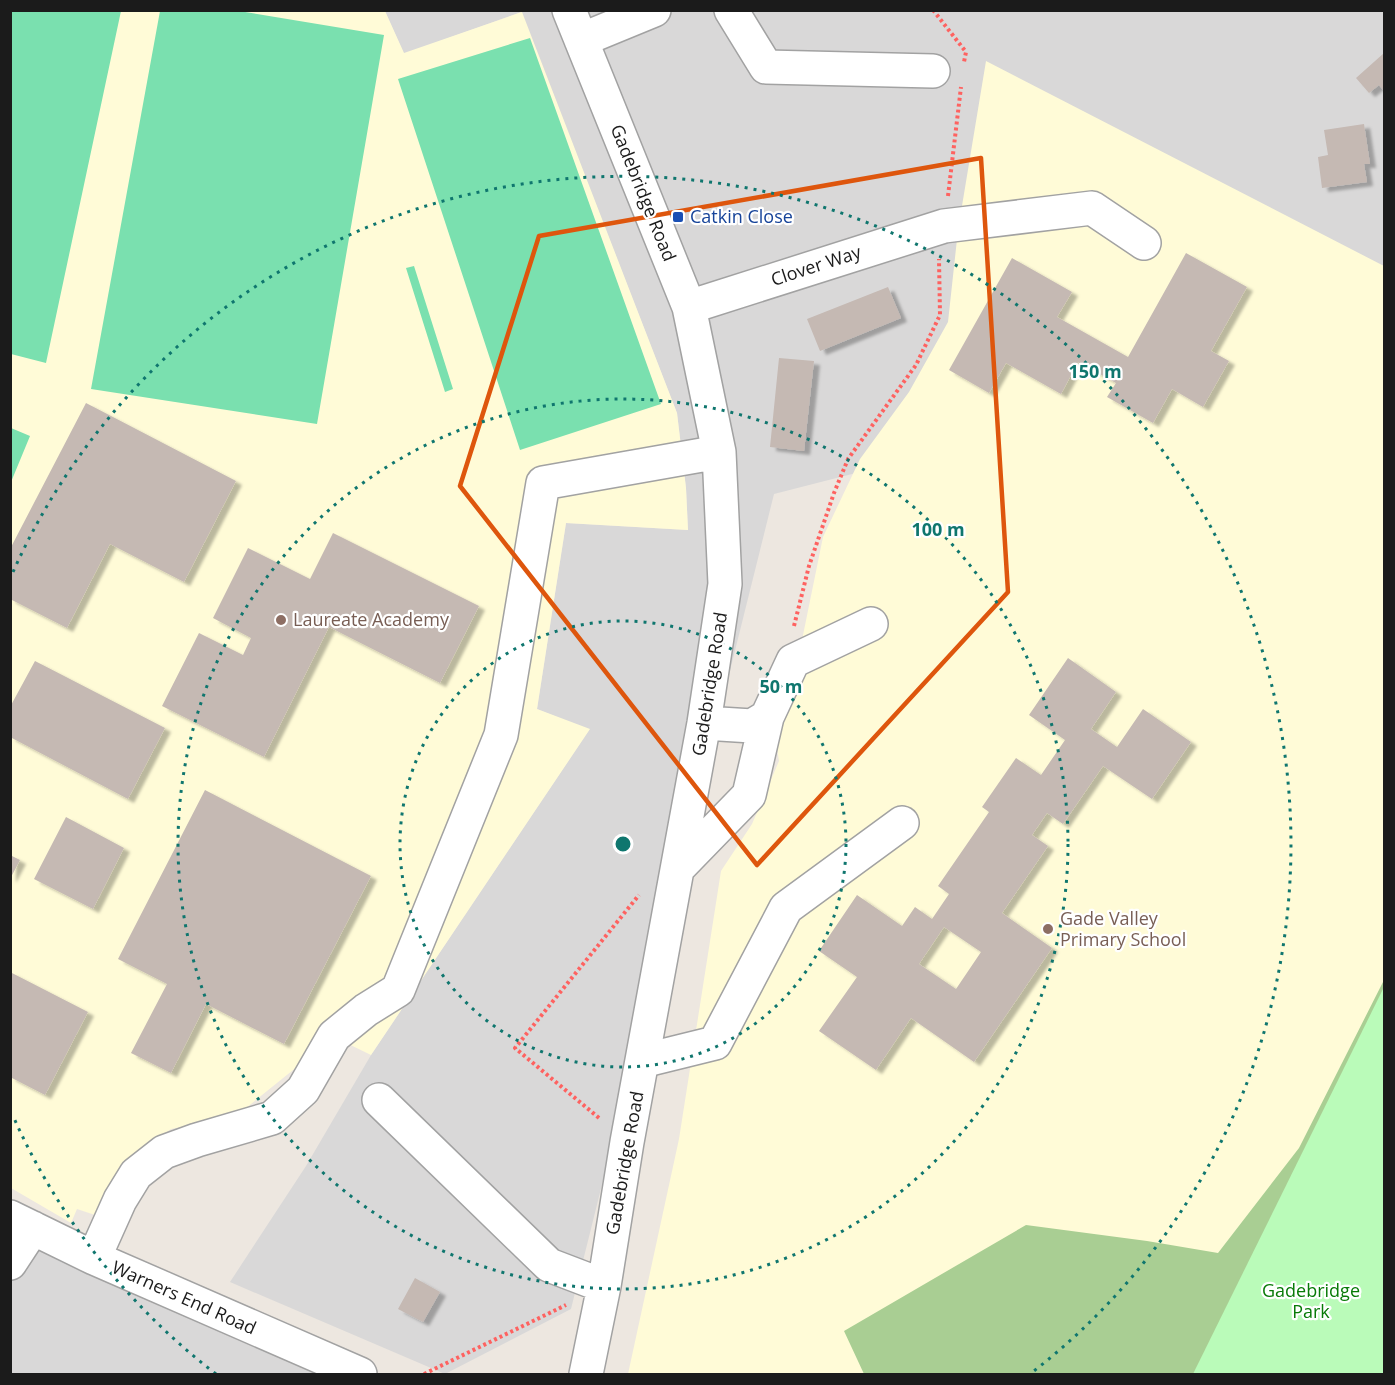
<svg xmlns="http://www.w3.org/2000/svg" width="1395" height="1385" font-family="'Open Sans',sans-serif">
  <defs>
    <filter id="shadow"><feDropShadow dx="6" dy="4" stdDeviation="1.5" flood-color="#0004"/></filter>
  </defs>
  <rect width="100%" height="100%" fill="#ede7e0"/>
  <path fill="#d9d8d8" d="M385,11H1384V338L774,494L571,1309L445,1374L230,1282L306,1166L371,1055L589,730L537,709L566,523L688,530L686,488L677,413L521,12L404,54Z
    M11,1221L360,1374H11Z"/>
  <path fill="#fffbd7" d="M11,11H385L404,53L522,12L677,413L686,488L688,530L566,523L537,709L590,729L371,1055L334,1037L236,1116L171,1129L155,1140L98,1216L77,1209L71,1223L11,1188Z
    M986,61L1384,266V987L1193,1374H628L679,1139L721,871L752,824L779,761L772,716L803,685L802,640L823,537L860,459L909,392L948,322L958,230Z"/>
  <path fill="#a9ce93" d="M1384,980V1227L1319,1374H864L844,1331L1026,1225L1147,1241L1218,1253L1299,1148Z"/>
  <path fill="#bafbb9" d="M1384,987V1374H1193Z"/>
  <path fill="#7ae0af" d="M11,10L121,11L46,363L11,354Z
    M160,11H239L384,35L317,424L91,389Z
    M530,38L661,404L520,450L398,79Z
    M414,266L453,389L445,392L406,268Z
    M11,428L30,436L11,482Z"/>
  <path fill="#c5b9b3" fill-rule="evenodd" filter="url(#shadow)" d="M1384,53V91L1379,85L1369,93L1356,78Z
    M1364,124L1370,164H1364L1367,182L1322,188L1318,157L1328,155L1324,130Z
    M1186,253L1247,287L1211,351L1229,361L1203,407L1172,389L1153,423L1107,397L1116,383L1078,362L1061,394L1006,363L989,393L949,370L1012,258L1072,292L1057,317L1128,357Z
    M888,287L901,318L820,351L807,319Z
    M779,358L814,361L804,451L770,447Z
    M86,403L236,481L184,582L110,544L67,628L10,599V549Z
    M333,533L479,606L440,683L329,627L264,757L162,706L199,633L243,655L251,638L213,618L248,548L310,579Z
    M1068,658L1116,692L1091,729L1117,747L1143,709L1191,742L1152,799L1103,766L1063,824L1047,813L1032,835L1048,846L1002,913L1052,948L974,1062L911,1018L876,1070L819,1031L857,977L819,951L857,895L902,926L915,907L932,919L949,894L938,886L989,812L982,807L1016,758L1041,775L1065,740L1029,715ZM944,927L981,952L956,989L919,964Z
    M35,661L165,728L128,799L10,737V707Z
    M205,790L371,876L284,1044L206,1004L171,1073L131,1053L167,984L118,959Z
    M66,817L124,848L93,909L34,879Z
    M10,855L20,860L10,879Z
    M10,972L88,1012L45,1095L10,1077Z
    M415,1278L440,1292L423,1322L398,1309Z"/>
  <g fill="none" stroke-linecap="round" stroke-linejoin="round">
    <defs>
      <path id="minor" d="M569,10L689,307L719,452L725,584L704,723L627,1142L604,1286L586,1374
        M731,10L766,67L933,71
        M581,40L654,10
        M689,307L944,226L1092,208L1144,243
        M767,717L793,661L871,624
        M678,868L749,795L767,717L752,726L704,723
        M642,1061L715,1043L786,908L902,823
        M379,1100L549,1265L604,1286
        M10,1217L94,1258L360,1374
        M94,1258L120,1200L136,1174L164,1152L197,1140L272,1118L303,1090L334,1036L366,1010L398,990L501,735L543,483L719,452
        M10,1263L33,1228"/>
    </defs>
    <use href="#minor" stroke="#a2a2a2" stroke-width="36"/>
    <path stroke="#fe6260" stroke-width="4" stroke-dasharray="3 3" stroke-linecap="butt" d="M933,10L966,52L964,62
      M948,196L961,87
      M794,626L809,566L834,493L848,459L916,365L940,315L939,259
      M599,1118L515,1048L639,895
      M424,1374L566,1305"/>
    <use href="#minor" stroke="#fff" stroke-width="33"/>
  </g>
  <path fill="none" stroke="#de560d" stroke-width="4.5" stroke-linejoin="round" d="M981,158L1008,592L757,865L460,486L539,236Z"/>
  <g fill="none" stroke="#0f766e" stroke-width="3" stroke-dasharray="3 6">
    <circle cx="623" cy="844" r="223"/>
    <circle cx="623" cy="844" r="445"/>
    <path d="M216 1374A668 668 0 0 1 13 1116M13 572A668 668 0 1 1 1030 1374"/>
  </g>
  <rect fill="#1a4fb4" stroke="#fff" stroke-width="2" x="672" y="211" width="12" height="12" rx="3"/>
  <g fill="#8d6e63" stroke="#fff" stroke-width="2">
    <circle cx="281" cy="620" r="6"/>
    <circle cx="1048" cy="929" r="6"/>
  </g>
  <g text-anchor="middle" stroke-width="4.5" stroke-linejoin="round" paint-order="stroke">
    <g font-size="18" fill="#1b1b1b" stroke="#fff">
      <text transform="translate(643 193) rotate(68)" y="6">Gadebridge Road</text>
      <text transform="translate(816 266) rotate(-18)" y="6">Clover Way</text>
      <text transform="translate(710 684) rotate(-81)" y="6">Gadebridge Road</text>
      <text transform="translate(625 1163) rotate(-80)" y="6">Gadebridge Road</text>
      <text transform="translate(184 1298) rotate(24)" y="6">Warners End Road</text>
    </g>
    <g font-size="18" fill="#164399" stroke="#fff" text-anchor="start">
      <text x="690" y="223">Catkin Close</text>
    </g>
    <g font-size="18" fill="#785e54" stroke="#fff" text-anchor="start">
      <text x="293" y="626">Laureate Academy</text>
      <text x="1060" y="925">Gade Valley<tspan x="1060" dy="21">Primary School</tspan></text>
    </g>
    <g font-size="18" fill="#087a07" stroke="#fff">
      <text x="1311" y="1297">Gadebridge<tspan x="1311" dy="21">Park</tspan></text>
    </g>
  </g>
  <circle cx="623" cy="844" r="9" fill="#0f766e" stroke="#fff" stroke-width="3"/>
  <g font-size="18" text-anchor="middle" font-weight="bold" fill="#0f766e" stroke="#fff" stroke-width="4.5" stroke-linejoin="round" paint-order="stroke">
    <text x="1095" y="378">150 m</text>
    <text x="938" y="536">100 m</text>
    <text x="781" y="693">50 m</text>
  </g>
  <rect width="1395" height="1385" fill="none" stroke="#1b1b1b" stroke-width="24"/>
</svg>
